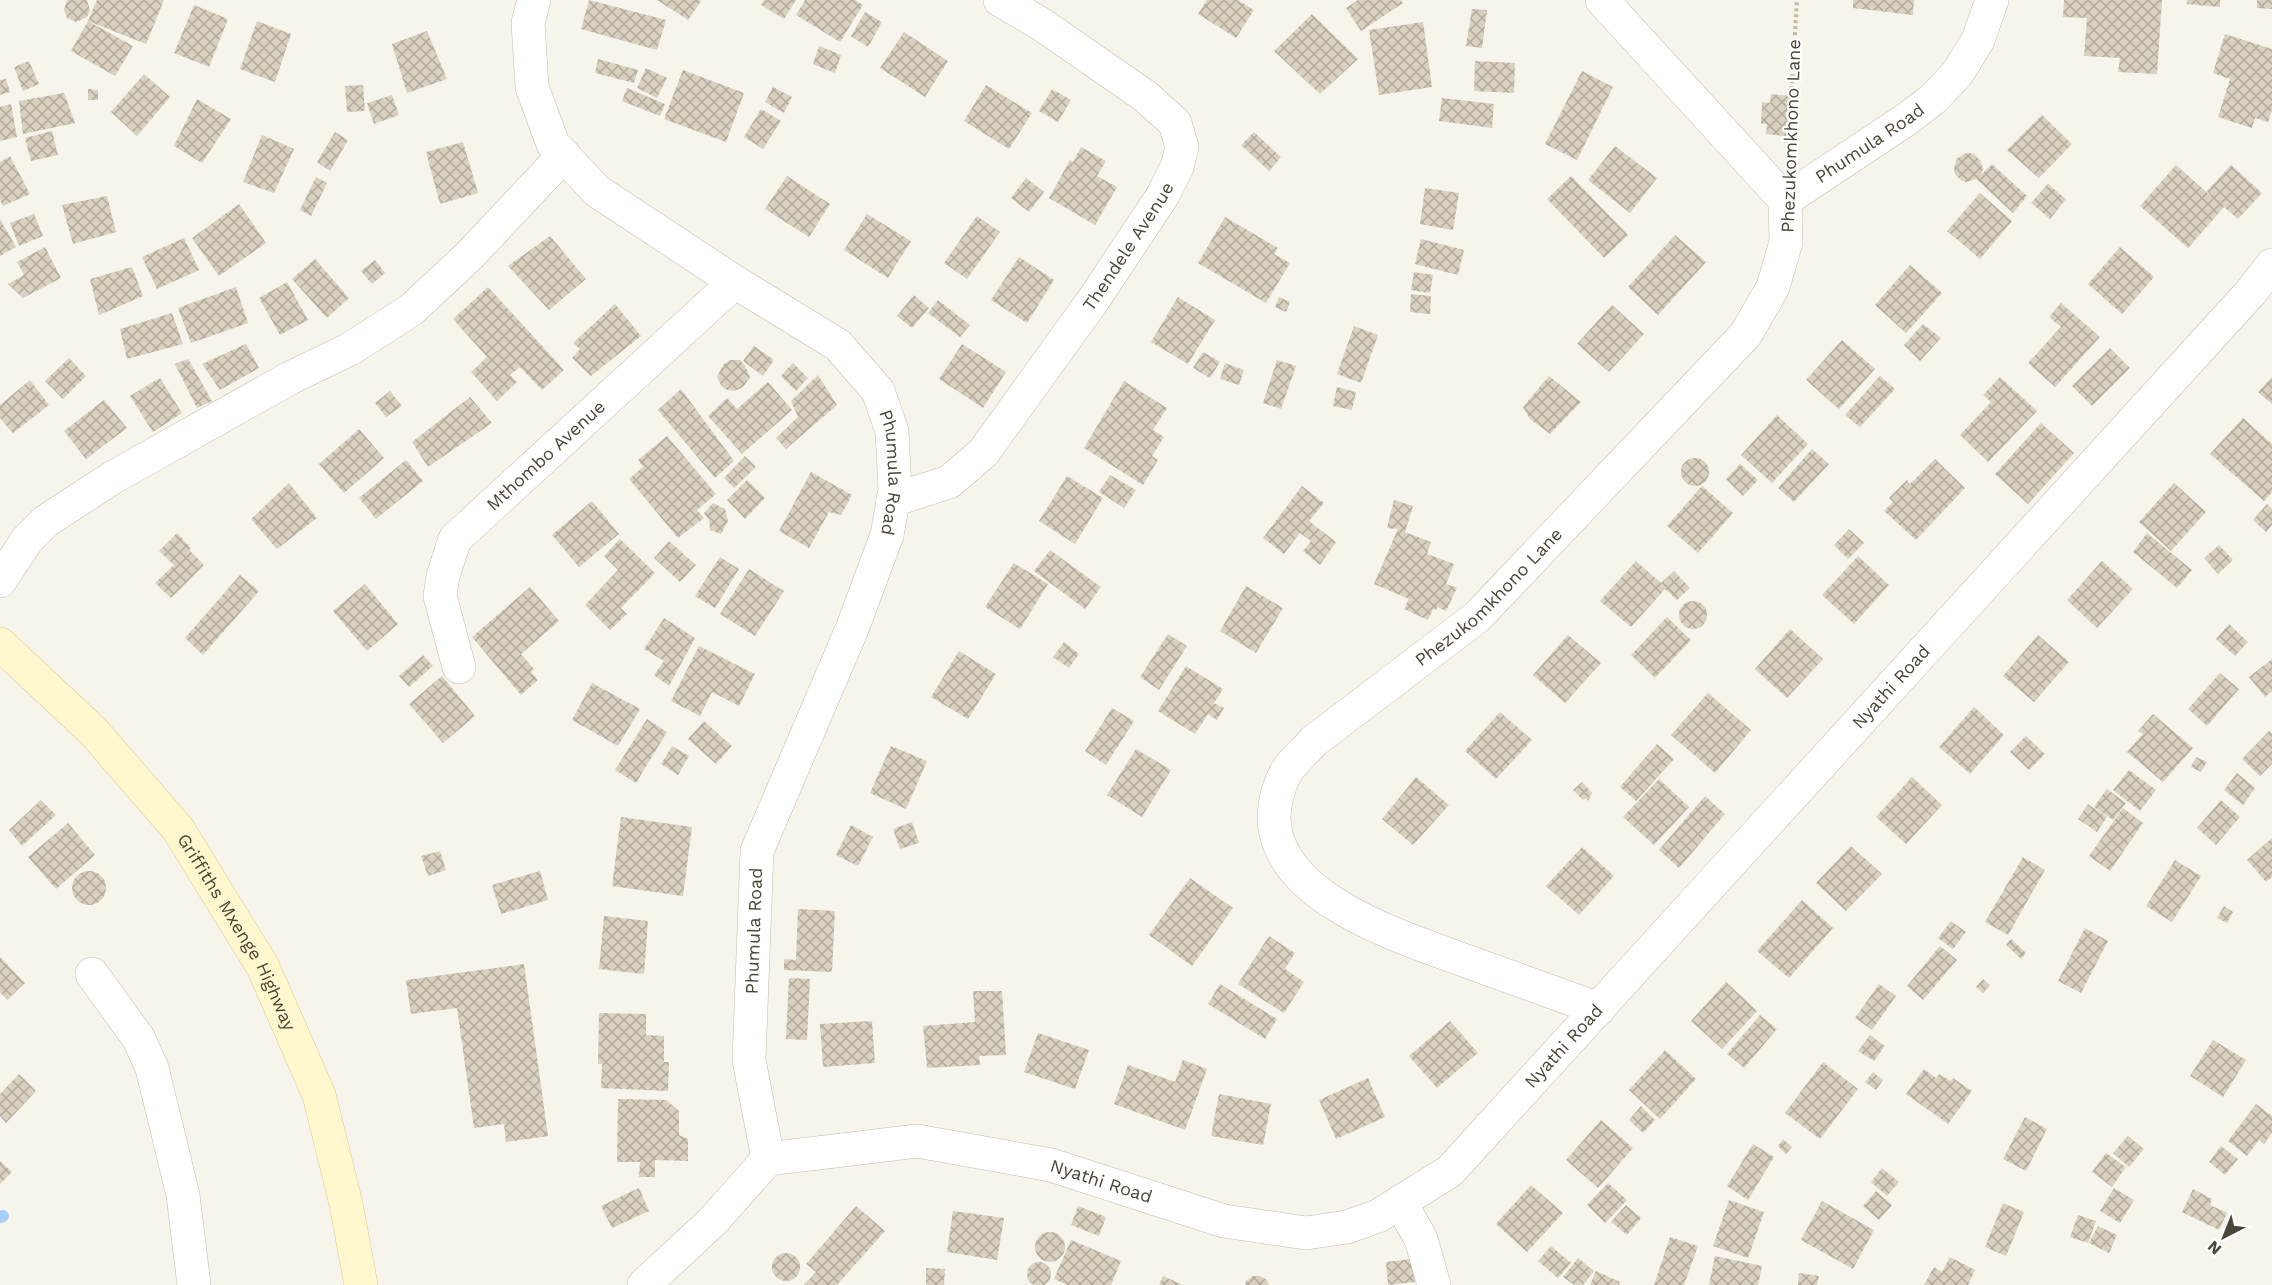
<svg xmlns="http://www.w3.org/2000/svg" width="2272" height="1285" font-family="'Work Sans',sans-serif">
  <defs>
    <pattern id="building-cross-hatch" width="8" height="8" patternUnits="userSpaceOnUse" patternTransform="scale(1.5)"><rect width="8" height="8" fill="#d9d1c0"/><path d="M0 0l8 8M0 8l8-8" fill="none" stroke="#b2ab9d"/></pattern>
  </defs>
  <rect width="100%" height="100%" fill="#f6f4eb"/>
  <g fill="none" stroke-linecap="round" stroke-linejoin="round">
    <path stroke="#a5cff6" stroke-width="12" d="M0,1217L3,1216"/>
  </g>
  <path fill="url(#building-cross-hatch)" d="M67,0H87L90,10L87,17L76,22L67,18L64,10Z
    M97,0H164L146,44L88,21Z
    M589,0L666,20L657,50L581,29Z
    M657,0H699L701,1L688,20Z
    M764,0H796L784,19L761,5Z
    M805,0H855L863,5L840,42L796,15Z
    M1207,0H1238L1254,10L1236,38L1198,14Z
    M1358,0H1401L1403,3L1361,31L1346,8Z
    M1853,0H1914L1913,15L1853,8Z
    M2064,0H2162L2157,74L2118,72L2120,58L2084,56L2087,18L2063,17Z
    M2187,0H2220V7L2187,4Z
    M2257,0H2272V9L2257,8Z
    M194,5L228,19L209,67L174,53Z
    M1472,9L1487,10L1482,48L1466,46Z
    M865,12L882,22L868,47L851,36Z
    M1312,14L1358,59L1320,94L1274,51Z
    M88,21L133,46L115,76L71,51Z
    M257,21L291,34L275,82L240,69Z
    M1423,22L1432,87L1379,95L1369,30Z
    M427,31L447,79L407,93L392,44Z
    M904,32L948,61L925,97L880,68Z
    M2225,34L2272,49V110L2268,122L2255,118L2252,128L2218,117L2230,79L2213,73Z
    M819,46L841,55L835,73L813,64Z
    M598,59L638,70L634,83L595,73Z
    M29,61L39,84L23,91L14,67Z
    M1475,61L1515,63L1514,93L1474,91Z
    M646,68L667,78L657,98L637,88Z
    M683,70L744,93L726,142L664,119Z
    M1582,71L1613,87L1577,160L1545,144Z
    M144,74L170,97L137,136L111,112Z
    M6,79L10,92L0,95V80Z
    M363,85L365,111L347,112L345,86Z
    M986,85L1032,113L1009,149L964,121Z
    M773,87L792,97L784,113L765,102Z
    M627,88L665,104L660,116L622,101Z
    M88,89L98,90V100H88Z
    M1052,89L1071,100L1058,122L1039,111Z
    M64,93L75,123L23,134L19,101Z
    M1771,94L1790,96L1786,136L1766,134L1767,124H1761L1762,102L1770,103Z
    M392,95L399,115L374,124L367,103Z
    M1442,98L1494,104L1492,128L1439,121Z
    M197,99L231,119L202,163L174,146Z
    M11,104L17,137L0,141V107Z
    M761,109L781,121L763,149L744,137Z
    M2042,115L2072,144L2039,178L2007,150Z
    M52,131L58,155L31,161L25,138Z
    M335,132L348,140L330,171L317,162Z
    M1254,132L1281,157L1269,171L1241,145Z
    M262,135L294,149L274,193L243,182Z
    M463,142L478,193L440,204L426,152Z
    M1615,146L1657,178L1630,213L1588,180Z
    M1081,147L1106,161L1097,176L1117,187L1095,225L1049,198L1070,160L1073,162Z
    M1969,153L1974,154L1980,160L1983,169L1981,175L1992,164L2027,196L2013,213L1976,179L1966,182L1962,181L1955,174L1954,169L1956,159L1964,154Z
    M10,156L30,194L3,206L0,200V162Z
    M2176,165L2212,197L2207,191L2231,165L2262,193L2238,219L2224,207L2188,248L2140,206Z
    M787,176L830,204L809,237L765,209Z
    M1571,176L1628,235L1604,258L1547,199Z
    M316,177L327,183L311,216L300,210Z
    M1026,178L1044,192L1029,212L1011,198Z
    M2048,184L2066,199L2050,219L2031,203Z
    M1425,188L1459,193L1453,230L1420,224Z
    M1980,193L2012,221L1980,259L1947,231Z
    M107,196L116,232L73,244L62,205Z
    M239,204L266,243L219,276L192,238Z
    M34,214L43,236L19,246L10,223Z
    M867,214L911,241L888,278L844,250Z
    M977,216L1000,232L967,279L944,263Z
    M1225,217L1278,248L1274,254L1290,263L1266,303L1198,263Z
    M0,219L16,247L0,256Z
    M1675,235L1706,262L1658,315L1628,287Z
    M550,236L586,279L549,310L508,266Z
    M184,238L199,270L157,289L142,257Z
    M1421,239L1464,250L1458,275L1415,264Z
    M45,247L61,278L23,298L8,284L24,275L17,262Z
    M2120,247L2154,277L2122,314L2088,284Z
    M1019,257L1054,280L1027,323L991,300Z
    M315,259L349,298L327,318L292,279Z
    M375,260L385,273L372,284L361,271Z
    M1910,265L1942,293L1906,333L1875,305Z
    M132,267L143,296L99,315L90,279Z
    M1414,272L1433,275L1430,293L1411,290Z
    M287,282L308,320L280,335L259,298Z
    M236,287L248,323L191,343L178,308Z
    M488,287L564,370L542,390L520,367L510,375L517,382L497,401L471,372L487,357L453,319Z
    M1411,294L1431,296L1430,314L1410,312Z
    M914,295L929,308L912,328L897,316Z
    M1178,297L1215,320L1188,364L1151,342Z
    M1279,297L1290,302L1286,312L1275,307Z
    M938,300L970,325L960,337L928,313Z
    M2061,303L2100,337L2055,387L2028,363L2061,327L2049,317Z
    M615,304L641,336L591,376L572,358L580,349L573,343Z
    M1612,305L1644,334L1609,372L1577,344Z
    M172,313L183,344L127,359L120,329Z
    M1923,324L1941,338L1920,361L1904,345Z
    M1354,326L1378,335L1361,383L1337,374Z
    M1842,340L1875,369L1839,409L1806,380Z
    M246,344L259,368L220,390L202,364Z
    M962,344L1006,372L983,408L939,379Z
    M754,346L774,360L763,376L743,361Z
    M2110,348L2130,368L2092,406L2072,386Z
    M1203,352L1220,362L1210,378L1193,368Z
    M69,358L86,376L63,399L45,381Z
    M188,359L212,401L197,408L175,364Z
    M730,360H740L745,366L750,377L743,387L735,391L727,390L721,385L717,377L723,365Z
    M1277,360L1296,366L1281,409L1263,403Z
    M793,363L808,378L796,391L781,376Z
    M1225,363L1244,370L1239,385L1220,379Z
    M818,375L837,405L786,449L776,438L798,417L791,401Z
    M1549,376L1581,402L1550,434L1530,419L1523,407Z
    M1880,376L1895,389L1860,427L1845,415Z
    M2000,377L2037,411L1988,462L1960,435L1991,402L1983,395Z
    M2272,377V404L2258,392Z
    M160,378L182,413L153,432L130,396Z
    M30,380L49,405L13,433L0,418V405Z
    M1124,381L1167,408L1153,430L1164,437L1152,456L1158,460L1143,485L1084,448Z
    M768,382L792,410L742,454L708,416L727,398L737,409Z
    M1337,387L1356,392L1352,410L1333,406Z
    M681,389L734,461L715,478L658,410Z
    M390,391L402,406L386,417L375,403Z
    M470,397L492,423L428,467L412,442Z
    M104,400L127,428L86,459L64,431Z
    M1777,415L1808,444L1772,483L1741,455Z
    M2243,418L2272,444V492L2264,501L2210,454Z
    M2041,423L2074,453L2028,504L1995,474Z
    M359,429L384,458L344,493L319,464Z
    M667,436L716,494L697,510L704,518L678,538L629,479L643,467L638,460Z
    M1812,449L1829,464L1794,502L1778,488Z
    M745,456L756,467L734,488L724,478Z
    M1681 472a14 14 0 1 1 28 0a14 14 0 1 1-28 0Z
    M1935,459L1965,488L1916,540L1884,511L1893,502L1889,498L1907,480L1910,484Z
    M406,460L423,481L376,519L359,498Z
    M1740,464L1758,480L1743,496L1726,479Z
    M811,472L852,495L841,515L829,512L809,548L779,531Z
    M1110,475L1136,490L1124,508L1099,492Z
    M1067,476L1103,498L1075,544L1039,521Z
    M747,480L765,498L745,519L727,500Z
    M289,483L317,518L277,549L251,519Z
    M2174,483L2206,512L2171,551L2139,522Z
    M1302,486L1324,503L1309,521L1336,542L1320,565L1303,551L1311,541L1300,533L1284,554L1263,538Z
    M1702,486L1733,513L1698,553L1667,526Z
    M1394,500L1413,506L1405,532L1431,542L1427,554L1454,564L1446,584L1457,588L1446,611L1437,607L1436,610L1433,609L1428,620L1404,609L1409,599L1374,584L1398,529L1387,528Z
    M592,501L619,534L579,567L552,535Z
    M713,503L725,509L728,521L721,534L710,530L709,520L704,513Z
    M2267,504L2272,509V525L2266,532L2253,520Z
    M1849,529L1864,543L1848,559L1834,545Z
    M177,533L191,548L189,550L204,565L171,598L155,583L174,565L159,551Z
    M2147,533L2192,570L2177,588L2133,552Z
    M620,539L655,573L621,608L627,614L610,630L585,605L618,570L604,556Z
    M669,541L696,565L680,582L654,558Z
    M2219,545L2233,560L2218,574L2204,558Z
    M1050,550L1101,587L1085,609L1034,571Z
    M1858,556L1889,585L1854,624L1822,595Z
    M720,557L739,569L715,608L695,596Z
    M1636,561L1661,583L1674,571L1690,588L1677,600L1665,589L1631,627L1600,601Z
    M2102,561L2133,589L2097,628L2067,600Z
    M1014,563L1048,584L1020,629L985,607Z
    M749,569L784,591L755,636L720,614Z
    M240,575L259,591L203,655L185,638Z
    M365,584L398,624L367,651L333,611Z
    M1246,586L1283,608L1256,653L1220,631Z
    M530,587L559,621L521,654L534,669L531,672L538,680L521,695L472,637Z
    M1679 615a14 14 0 1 1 28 0a14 14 0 1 1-28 0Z
    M1667,617L1691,640L1655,678L1631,655Z
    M664,618L695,638L669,686L654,675L664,661L644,649Z
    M2229,624L2248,642L2235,656L2216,639Z
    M1790,629L1823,659L1787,698L1755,669Z
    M1168,634L1187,646L1159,690L1140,677Z
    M1568,635L1601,663L1565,703L1533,675Z
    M2038,635L2069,662L2034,702L2003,676Z
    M1064,642L1079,654L1069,668L1053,657Z
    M699,646L755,674L739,706L712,692L700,716L671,701Z
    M959,651L996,674L968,719L931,697Z
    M423,655L433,666L409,687L399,676Z
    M2272,659V691L2265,697L2249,677Z
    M1186,666L1223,689L1214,703L1224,708L1217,720L1208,714L1195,734L1158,711Z
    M2220,673L2239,689L2207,726L2188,709Z
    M442,676L475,716L443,743L409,704Z
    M592,683L640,709L618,746L572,720Z
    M1708,693L1751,730L1715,773L1671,735Z
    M1974,707L2004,735L1970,774L1939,747Z
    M1112,708L1134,721L1106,765L1085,751Z
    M1500,712L1532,740L1496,779L1465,751Z
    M2153,714L2193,748L2163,782L2127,752L2143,734L2138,731Z
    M647,719L667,732L636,783L615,770Z
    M704,721L732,746L716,764L688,739Z
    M2269,731L2272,733V764L2260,776L2242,759Z
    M2026,736L2045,754L2029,770L2010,752Z
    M1657,744L1674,759L1636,801L1620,787Z
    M672,746L689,756L678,775L661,764Z
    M891,746L927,761L906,809L870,793Z
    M1136,749L1171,770L1142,817L1107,795Z
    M2196,757L2207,762L2201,772L2191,767Z
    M2129,770L2156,790L2140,811L2113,790Z
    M2237,773L2255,788L2243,805L2224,790Z
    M1416,777L1449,805L1413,845L1382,819Z
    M1912,777L1942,805L1906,844L1876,817Z
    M1659,779L1689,807L1654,845L1623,817Z
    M1582,782L1592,793L1588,801L1586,798L1583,800L1573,790Z
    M2107,789L2126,803L2113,820L2094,807Z
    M1705,796L1725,814L1679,868L1659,850Z
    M41,800L56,815L22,846L9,830Z
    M2221,800L2240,817L2216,845L2197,828Z
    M2088,804L2107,817L2097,832L2078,819Z
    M2123,808L2143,823L2110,871L2089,856Z
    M621,817L692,827L683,896L612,886Z
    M912,822L919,843L900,849L893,829Z
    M68,823L95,855L56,889L28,857Z
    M851,825L873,837L858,866L836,855Z
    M2272,838V877L2266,882L2247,860Z
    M1851,846L1882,874L1846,911L1816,883Z
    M1582,847L1614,876L1579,915L1546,886Z
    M440,851L446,870L428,876L421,856Z
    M2023,857L2045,870L2008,935L1985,922Z
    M2175,860L2201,876L2172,922L2146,906Z
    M540,871L548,900L501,914L492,885Z
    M72 888a17 17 0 1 1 34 0a17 17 0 1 1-34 0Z
    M1190,878L1233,908L1192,966L1149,935Z
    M1802,900L1833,928L1789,978L1757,951Z
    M2224,906L2233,912L2227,923L2217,918Z
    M798,909L835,911L832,972L784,970V959L796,960Z
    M604,916L648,921L644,974L599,969Z
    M1951,921L1966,932L1953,949L1938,938Z
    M2085,928L2108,941L2081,993L2058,981Z
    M1269,936L1295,953L1285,969L1304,982L1284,1013L1238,984Z
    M2011,939L2026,953L2021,959L2006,945Z
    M1940,946L1957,960L1923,1000L1907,986Z
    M0,957L25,983L7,1000L0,992Z
    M524,964L548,1136L506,1142L504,1124L474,1128L457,1008L411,1014L406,980Z
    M789,978L810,979L807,1040L786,1039Z
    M1983,979L1990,985L1983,993L1976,987Z
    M1726,982L1757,1011L1722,1049L1691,1021Z
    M1220,984L1277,1019L1265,1039L1208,1004Z
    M1879,984L1896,996L1872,1030L1855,1018Z
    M973,991H1002L1006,1055L979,1056L980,1065L927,1068L923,1026L975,1022Z
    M599,1013L646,1014V1035L664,1036V1062H669L668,1091L601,1088L602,1064H598Z
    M1760,1015L1777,1029L1744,1068L1727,1054Z
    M872,1021L875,1063L823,1067L820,1024Z
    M1450,1021L1478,1053L1437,1088L1409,1056Z
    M1038,1033L1089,1050L1075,1089L1024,1072Z
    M1870,1035L1885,1046L1874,1061L1858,1051Z
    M2213,1040L2246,1060L2223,1097L2190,1076Z
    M1665,1050L1696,1079L1660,1119L1629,1090Z
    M1183,1060L1207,1069L1185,1130L1114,1104L1128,1065L1175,1082Z
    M1823,1062L1858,1089L1820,1139L1785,1113Z
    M1924,1069L1936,1078L1939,1074L1951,1081L1953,1078L1972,1091L1948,1124L1906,1094Z
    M1873,1072L1883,1080L1876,1090L1865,1082Z
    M19,1074L36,1091L6,1123L0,1116V1094Z
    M1368,1078L1385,1117L1336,1139L1319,1100Z
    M1219,1094L1271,1104L1263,1145L1211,1136Z
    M618,1099L666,1100L679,1111V1135L688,1139V1161L655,1160V1177H639L640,1162H617Z
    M2256,1104L2272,1116V1133L2264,1144L2259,1140L2247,1156L2228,1141Z
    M1641,1106L1655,1120L1643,1133L1629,1120Z
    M2025,1117L2047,1129L2026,1171L2003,1159Z
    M1601,1120L1633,1148L1598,1188L1566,1160Z
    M2128,1136L2144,1149L2129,1167L2113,1153Z
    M1783,1139L1792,1147L1786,1154L1778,1146Z
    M1753,1144L1774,1157L1748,1200L1727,1186Z
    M2221,1146L2238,1159L2225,1175L2209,1162Z
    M2106,1153L2126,1167L2112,1187L2092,1172Z
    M0,1161L12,1172L0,1184Z
    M1882,1168L1899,1182L1887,1196L1871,1182Z
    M1608,1183L1627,1200L1605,1223L1587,1205Z
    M1531,1185L1563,1213L1527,1252L1496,1224Z
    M639,1188L649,1211L612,1228L601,1206Z
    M2114,1188L2134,1200L2120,1223L2100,1211Z
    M2193,1189L2212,1199L2210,1205L2227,1213L2219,1230L2182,1212Z
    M1876,1191L1892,1205L1879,1220L1863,1206Z
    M1729,1200L1764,1212L1748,1258L1713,1246Z
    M1822,1201L1874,1230L1853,1269L1801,1240Z
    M2003,1203L2024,1212L2006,1256L1985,1247Z
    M1626,1205L1641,1218L1627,1235L1611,1222Z
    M856,1206L885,1231L837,1285H804L816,1272L806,1264Z
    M1078,1206L1106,1217L1099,1236L1071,1225Z
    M953,1211L1004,1218L997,1260L947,1252Z
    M2078,1215L2096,1221L2088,1243L2070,1237Z
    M2098,1226L2117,1235L2109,1253L2089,1243Z
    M1035 1247a15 15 0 1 1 30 0a15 15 0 1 1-30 0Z
    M1670,1237L1698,1246L1684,1285H1654Z
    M1071,1240L1121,1261L1111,1285H1067L1054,1279Z
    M1551,1246L1571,1263L1558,1278L1538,1261Z
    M772 1267a14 14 0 1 1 28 0a14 14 0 1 1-28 0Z
    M1715,1256L1762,1266L1758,1285H1709Z
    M1950,1257L1975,1270L1968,1285H1924L1934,1267L1942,1272Z
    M1578,1258L1594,1271L1583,1285H1574L1563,1277Z
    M1412,1259L1415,1282L1388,1285L1386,1262Z
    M1027 1274a12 12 0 1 1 24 0a12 12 0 1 1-24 0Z
    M926,1268L945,1269L944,1285H926Z
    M1596,1271L1620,1282L1619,1285H1590Z
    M1799,1273L1819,1276L1817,1285H1798Z
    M1163,1276L1183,1285H1159Z
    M1253,1276H1260L1267,1280L1269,1285H1245L1246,1281Z"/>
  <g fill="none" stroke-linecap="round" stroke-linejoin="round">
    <defs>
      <g id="street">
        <path id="s1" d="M534,0L528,23L532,87L553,144L597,191L735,282L838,345L878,391L892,431L895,490L887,535L852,629L757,851L749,1060L768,1159"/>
        <path d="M1602,0L1785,200"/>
        <path id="s2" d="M1785,200L1907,119L1933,99L1957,74L1978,40L1992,0"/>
        <path id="s3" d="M893,500L949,482L983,453L1094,299L1163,195L1177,167L1182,147L1175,123L1145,96L1041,24L1000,0"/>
        <path d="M0,581L27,540L46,521L112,478L290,378L350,349L411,310L469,256L564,155"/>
        <path id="s4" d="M459,667L440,596L443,576L455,539L735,282"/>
        <path d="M92,974L139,1039L152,1068L183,1195L194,1285"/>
        <path id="s5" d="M1599,1009C1555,993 1510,977 1466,961C1404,938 1278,900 1274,820C1274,801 1280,778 1292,764C1299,756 1307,749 1314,741L1477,617L1746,334L1773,287L1786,242L1785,200"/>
        <path d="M1400,1202L1421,1239L1434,1285"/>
        <path id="s6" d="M644,1285L713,1221L768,1159L917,1141L1051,1165L1224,1221L1306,1233L1347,1227L1378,1216L1450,1171L2251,292L2272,265"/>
      </g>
      <g id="secondary">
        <path id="s7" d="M0,644L93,731L178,829L263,967L319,1095L346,1204L361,1285"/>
      </g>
    </defs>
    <use href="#street" stroke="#c3bdad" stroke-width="34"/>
    <use href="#secondary" stroke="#d9cd98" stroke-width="34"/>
    <path stroke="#c6bb9d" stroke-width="4" stroke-dasharray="3 3" stroke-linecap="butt" d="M1788,149L1797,0"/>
    <use href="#street" stroke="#fff" stroke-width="33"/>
    <use href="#secondary" stroke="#fff7cd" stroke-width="33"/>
  </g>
  <g text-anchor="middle" stroke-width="4.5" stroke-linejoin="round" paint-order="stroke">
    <g font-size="18" fill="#4c4638" stroke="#fff">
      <text transform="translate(1791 136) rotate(-88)" y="6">Phezukomkhono Lane</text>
      <text dy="6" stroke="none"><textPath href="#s2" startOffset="102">Phumula Road</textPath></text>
      <text dy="6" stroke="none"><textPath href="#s3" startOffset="356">Thendele Avenue</textPath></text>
      <text dy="6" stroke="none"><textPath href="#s4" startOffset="256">Mthombo Avenue</textPath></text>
      <text dy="6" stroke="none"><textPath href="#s1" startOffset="644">Phumula Road</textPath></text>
      <text dy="6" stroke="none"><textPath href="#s5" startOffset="711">Phezukomkhono Lane</textPath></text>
      <text dy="6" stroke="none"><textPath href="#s6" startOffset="1542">Nyathi Road</textPath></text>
      <text transform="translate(754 931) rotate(-88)" y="6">Phumula Road</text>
      <text dy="6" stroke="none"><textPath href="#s7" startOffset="376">Griffiths Mxenge Highway</textPath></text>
      <text dy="6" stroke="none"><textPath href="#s6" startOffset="1056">Nyathi Road</textPath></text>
      <text dy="6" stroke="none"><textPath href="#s6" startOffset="516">Nyathi Road</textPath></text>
    </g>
  </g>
  <g transform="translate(2224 1237) rotate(222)" stroke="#ffffff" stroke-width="4.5" paint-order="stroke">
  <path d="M0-4.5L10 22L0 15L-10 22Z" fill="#4c4638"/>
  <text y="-9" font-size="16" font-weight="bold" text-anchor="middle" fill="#4c4638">N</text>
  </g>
</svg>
